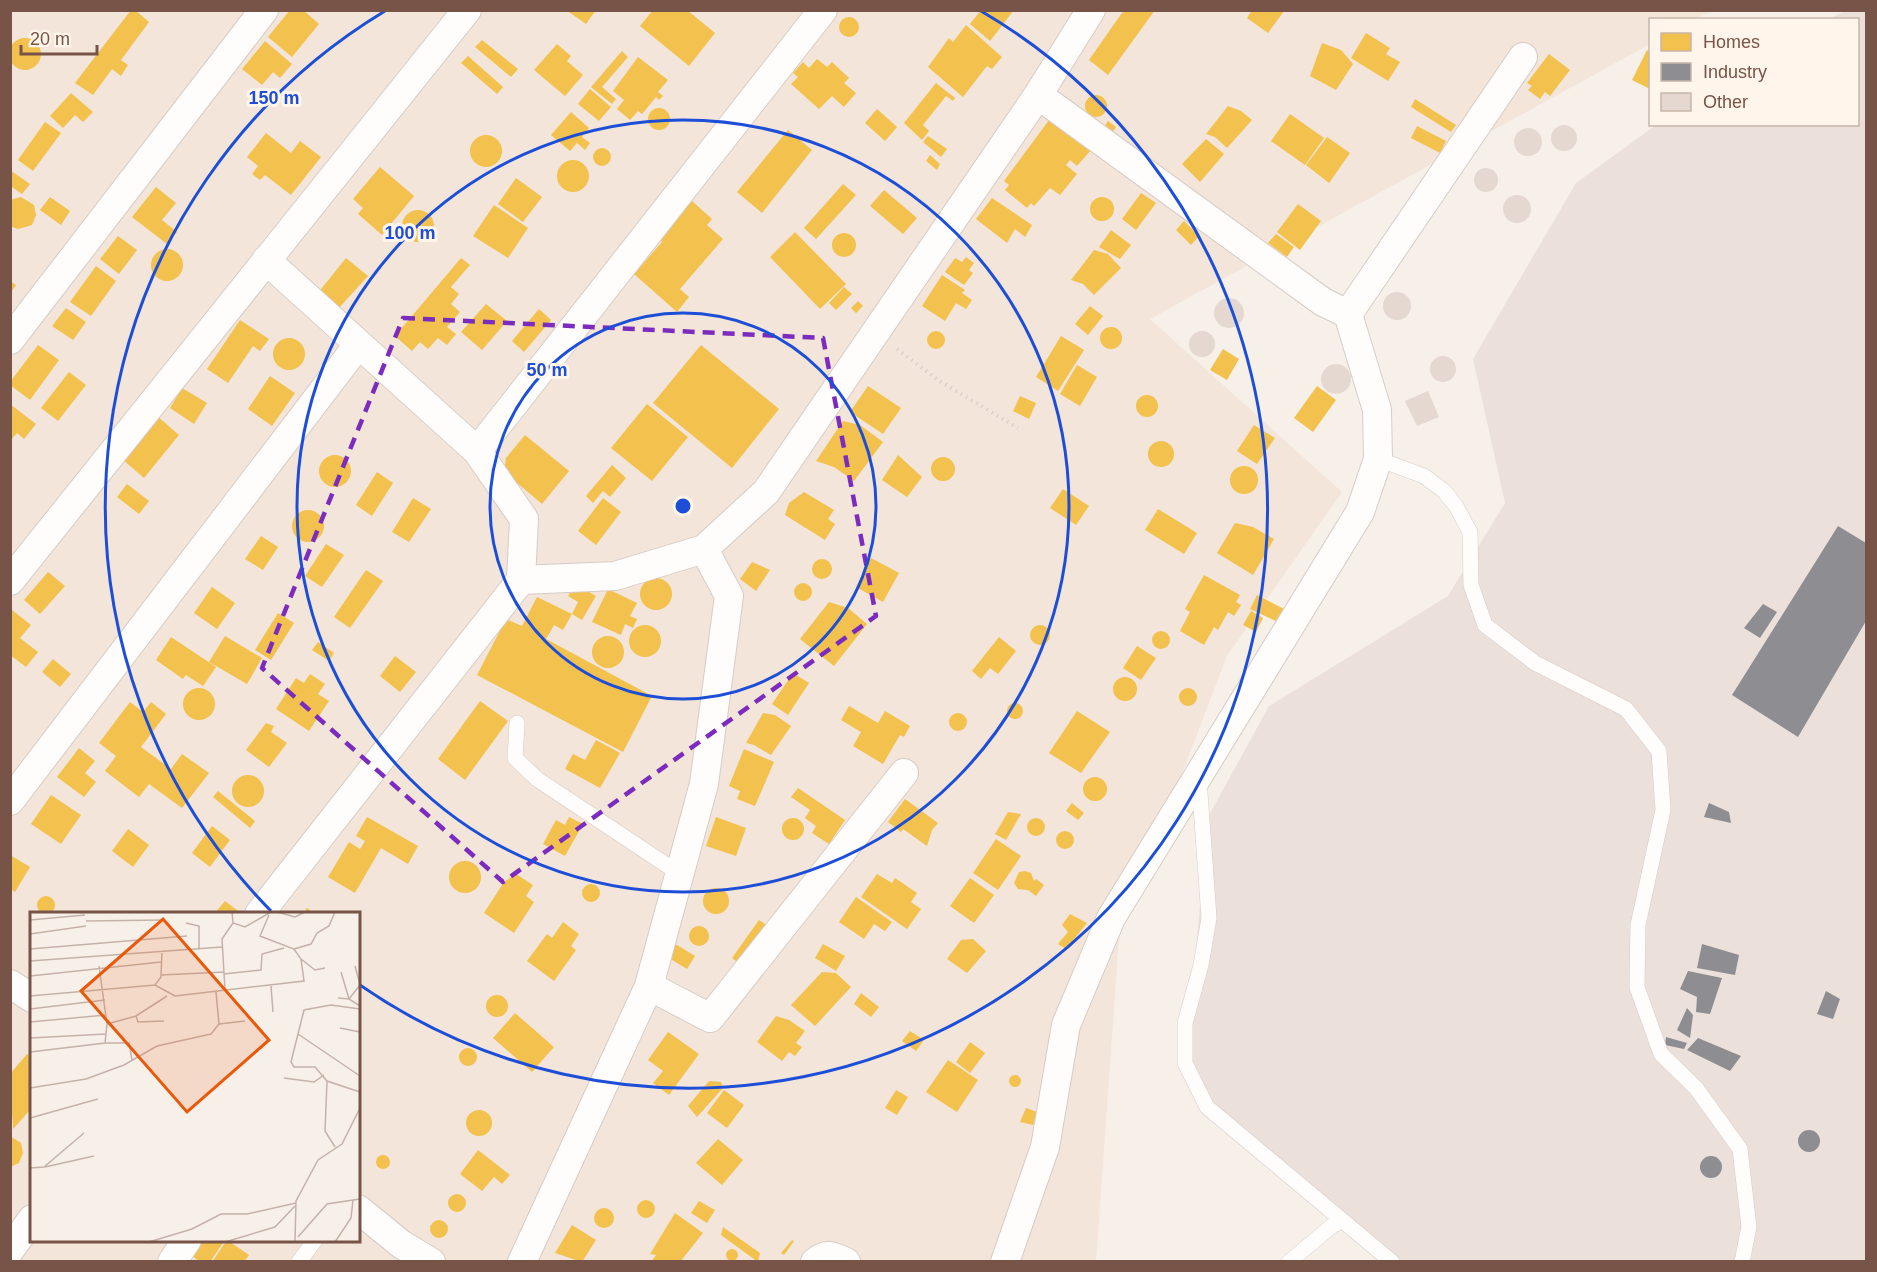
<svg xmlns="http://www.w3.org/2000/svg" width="1877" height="1272" font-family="Helvetica,sans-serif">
  <rect width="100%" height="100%" fill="#f7f0e9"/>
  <path fill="#f3e5d9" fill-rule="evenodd" d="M10,11H1712L1695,19L1650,20V44L1150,319L1342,492L1227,656L1119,938L1096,1262L11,1261ZM32,914H358V1240H32Z"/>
  <path fill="#ebe0da" d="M1845,11H1866V1261H1402L1203,1098L1187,1049L1208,817L1269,706L1448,596L1505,503L1473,359L1576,183L1656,125L1858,124V20L1828,19Z"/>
  <path fill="#f2c14e" d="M131,10H135L149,22L121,60L128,65L121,76L112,69L93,95L75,83Z
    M290,10H303L319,24L292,57L268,37Z
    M566,10H596L586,24Z
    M653,10H687L715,33L689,66L640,26Z
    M981,10H1014L990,41L970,24Z
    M1124,10H1155L1108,75L1089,60Z
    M1252,10H1283L1284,11L1268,33L1247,18Z
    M839 27a10 10 0 1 1 20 0a10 10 0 1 1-20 0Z
    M966,25L1002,57L992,69L987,66L963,97L928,67L949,38L953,42Z
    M1366,33L1390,48L1386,54L1400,62L1388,81L1351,58Z
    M9 54a16 16 0 1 1 32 0a16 16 0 1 1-32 0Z
    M482,40L518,69L511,77L475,47Z
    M265,41L292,64L280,78L273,72L262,85L242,69Z
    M1322,43L1341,50L1353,64L1336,90L1310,76Z
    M557,44L571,56L567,61L583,75L565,96L534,70Z
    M1647,50L1650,52V89L1632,80Z
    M622,51L628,57L602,87L616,99L612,104L591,87Z
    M1549,54L1570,70L1550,96L1545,92L1540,99L1528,90L1532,86L1527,83Z
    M468,56L503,87L497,94L461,63Z
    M638,57L668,80L658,92L663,96L659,100L656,97L642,114L638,111L630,120L617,109L624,100L613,91Z
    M817,59L827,67L832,62L849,78L844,83L856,93L844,107L832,96L819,109L791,84L798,77L793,73L803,62L809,68Z
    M936,83L955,98L953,101L946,96L923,125L929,131L922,140L904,123Z
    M590,89L611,107L599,121L578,104Z
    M71,93L93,112L83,122L75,115L63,128L50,116Z
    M1085 106a11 11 0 1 1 22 0a11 11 0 1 1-22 0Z
    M1415,99L1456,125L1451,132L1411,107Z
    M1228,106L1241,111L1252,120L1227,148L1215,137L1206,134Z
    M648 119a11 11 0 1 1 22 0a11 11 0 1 1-22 0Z
    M877,109L897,127L885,141L865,123Z
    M571,112L589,128L582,137L590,143L585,150L577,143L570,151L551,135Z
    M1290,114L1324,138L1305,165L1271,141Z
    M1052,116L1092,149L1077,166L1070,160L1066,165L1077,174L1060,195L1050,188L1034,206L1031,203L1027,208L1005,190L1009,185L1004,181Z
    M1108,121L1116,127L1112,133L1104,127Z
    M45,122L61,133L33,171L18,160Z
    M1417,126L1446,141L1440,153L1411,138Z
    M788,130L812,150L762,213L737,192Z
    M266,133L291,153L300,141L321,157L291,195L265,175L260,180L252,174L258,166L247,157Z
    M470 151a16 16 0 1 1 32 0a16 16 0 1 1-32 0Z
    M928,136L947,149L941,157L923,142Z
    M1327,137L1350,153L1329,183L1306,165Z
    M1206,139L1224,154L1200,182L1182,164Z
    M593 157a9 9 0 1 1 18 0a9 9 0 1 1-18 0Z
    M930,155L940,164L937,170L926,161Z
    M557 176a16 16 0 1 1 32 0a16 16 0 1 1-32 0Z
    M380,167L414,196L382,235L358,214L363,208L353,199Z
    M10,170L30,184L22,194L12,187L10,190Z
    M516,178L542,197L523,222L498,204Z
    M843,184L856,195L816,239L804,228Z
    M156,187L176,203L162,220L177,232L167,244L132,217Z
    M884,190L917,218L903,234L870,206Z
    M1141,193L1156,203L1136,230L1122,219Z
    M1090 209a12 12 0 1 1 24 0a12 12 0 1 1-24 0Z
    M21,197L34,205L36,215L32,225L18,229L10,226V200Z
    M50,197L70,211L61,225L40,210Z
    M992,198L1032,225L1025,237L1015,229L1007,243L976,219Z
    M692,201L712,219L707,225L723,239L680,289L689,297L677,312L634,274L662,242L660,238Z
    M1298,204L1321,221L1300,250L1277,232Z
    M494,205L528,228L508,258L473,236Z
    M402 226a16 16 0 1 1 32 0a16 16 0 1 1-32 0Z
    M1184,221L1199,236L1191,245L1176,230Z
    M1111,230L1131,245L1120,259L1099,247Z
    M795,232L846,284L820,309L770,257Z
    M832 245a12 12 0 1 1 24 0a12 12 0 1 1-24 0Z
    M1276,234L1294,247L1287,257L1268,243Z
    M118,236L137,250L119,274L100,259Z
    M151 265a16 16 0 1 1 32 0a16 16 0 1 1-32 0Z
    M1094,250L1108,254L1121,268L1094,295L1083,284L1071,280Z
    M966,257L974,263L969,270L973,273L964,285L945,272L955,258L962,262Z
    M346,258L368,276L338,309L318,293Z
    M461,258L470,265L451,287L459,294L451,304L460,312L447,327L456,334L447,345L438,338L428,349L420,342L412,351L395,336Z
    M96,266L116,281L91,316L70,302Z
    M942,275L965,290L962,293L972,300L966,309L956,303L945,321L922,306Z
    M10,281L16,285L10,294Z
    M844,287L852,294L836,310L829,303Z
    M858,301L863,306L856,313L851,308Z
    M486,304L507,321L482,350L461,332Z
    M1090,306L1103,316L1088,335L1075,324Z
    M66,308L86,322L73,340L52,326Z
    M539,309L551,320L524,352L512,341Z
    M240,320L269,339L260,351L253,346L228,383L207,369Z
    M1100 338a11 11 0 1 1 22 0a11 11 0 1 1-22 0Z
    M927 340a9 9 0 1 1 18 0a9 9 0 1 1-18 0Z
    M1061,336L1084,350L1058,391L1036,377Z
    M273 354a16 16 0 1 1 32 0a16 16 0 1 1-32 0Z
    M38,345L59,360L30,400L10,385V382Z
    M701,345L779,409L732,468L653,403Z
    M1223,349L1239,359L1227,380L1210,370Z
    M1077,365L1097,377L1080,406L1060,394Z
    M69,372L86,385L58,421L41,408Z
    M270,376L295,393L272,426L248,409Z
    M868,386L901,408L883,434L850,412Z
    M1317,386L1336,400L1313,432L1294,418Z
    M182,388L207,403L194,424L170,408Z
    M1136 406a11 11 0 1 1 22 0a11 11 0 1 1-22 0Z
    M1020,396L1036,403L1029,419L1013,411Z
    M10,404L36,424L24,439L17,433L10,441Z
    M647,404L688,437L652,481L611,448Z
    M157,416L179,435L144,478L122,459Z
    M843,421L860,425L883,442L854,481L834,467L816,461Z
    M1254,425L1275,438L1257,464L1237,451Z
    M525,435L569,471L542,504L504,472L506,458Z
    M1148 454a13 13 0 1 1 26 0a13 13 0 1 1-26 0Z
    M898,455L922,477L907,497L882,480Z
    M319 471a16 16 0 1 1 32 0a16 16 0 1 1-32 0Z
    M931 469a12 12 0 1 1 24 0a12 12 0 1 1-24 0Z
    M612,465L626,478L610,497L603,491L593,503L586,496Z
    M1230 480a14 14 0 1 1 28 0a14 14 0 1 1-28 0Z
    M377,472L393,483L372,516L356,505Z
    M127,484L149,501L139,514L117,497Z
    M1063,489L1089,506L1076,525L1050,508Z
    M804,492L834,510L828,519L835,524L825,540L785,515L789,503Z
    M413,498L431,509L409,542L392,532Z
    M603,498L621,512L596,545L578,531Z
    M1158,509L1197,533L1184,554L1145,530Z
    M292 526a16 16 0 1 1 32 0a16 16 0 1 1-32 0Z
    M1235,523L1253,527L1274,539L1253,575L1217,553Z
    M261,536L278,547L263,570L245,559Z
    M326,544L344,555L322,587L305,576Z
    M871,558L899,573L883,602L856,587Z
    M812 569a10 10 0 1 1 20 0a10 10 0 1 1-20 0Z
    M752,562L770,570L756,591L740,579Z
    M366,570L383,581L350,628L334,617Z
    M48,572L65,586L40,614L24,600Z
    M1204,575L1240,595L1236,602L1241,605L1234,616L1228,612L1218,630L1214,627L1204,645L1180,631L1190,612L1185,609Z
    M640 594a16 16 0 1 1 32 0a16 16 0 1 1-32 0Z
    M794 592a9 9 0 1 1 18 0a9 9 0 1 1-18 0Z
    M575,584L596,596L582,620L572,614L578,602L568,596Z
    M212,587L235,603L217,629L194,613Z
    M608,589L637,603L630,616L637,619L633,628L625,624L621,635L592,622Z
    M1257,595L1286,610L1280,623L1250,609Z
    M537,597L572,614L563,630L554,625L546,639L652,696L623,752L477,675L506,619L522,626Z
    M829,602L848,608L867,624L834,666L800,639Z
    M12,610L31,625L20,638L38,652L26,667L10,655Z
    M1251,611L1263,618L1256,632L1243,625Z
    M278,613L294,623L271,660L255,650Z
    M629 641a16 16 0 1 1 32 0a16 16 0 1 1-32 0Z
    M1030 635a10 10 0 1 1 20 0a10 10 0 1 1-20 0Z
    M1152 640a9 9 0 1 1 18 0a9 9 0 1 1-18 0Z
    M225,636L262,658L247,684L209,662Z
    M592 652a16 16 0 1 1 32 0a16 16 0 1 1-32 0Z
    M171,637L216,667L203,686L186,675L183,679L156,660Z
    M999,637L1016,651L998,674L990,668L981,679L972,671Z
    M318,642L334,653L329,661L312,650Z
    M1137,646L1156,658L1141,680L1123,668Z
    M395,656L416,672L400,692L380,676Z
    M53,659L71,674L60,687L42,672Z
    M793,673L809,683L788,715L772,704Z
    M310,674L325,684L318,694L329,701L309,731L276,709L296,678L304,683Z
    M1113 689a12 12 0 1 1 24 0a12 12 0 1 1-24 0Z
    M1179 697a9 9 0 1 1 18 0a9 9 0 1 1-18 0Z
    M183 704a16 16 0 1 1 32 0a16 16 0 1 1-32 0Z
    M480,701L508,721L465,780L438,759Z
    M130,702L143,712L151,702L166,714L141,747L171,769L182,754L209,773L182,808L149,784L139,797L105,771L116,756L99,743Z
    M1007 711a8 8 0 1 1 16 0a8 8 0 1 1-16 0Z
    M849,706L878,723L885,711L910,726L904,737L900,735L883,764L853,746L861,732L841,720Z
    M1077,711L1110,732L1081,773L1049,753Z
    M949 722a9 9 0 1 1 18 0a9 9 0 1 1-18 0Z
    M763,713L775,715L791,726L771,755L754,745L746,743Z
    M266,723L274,726L271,732L287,743L269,767L246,750Z
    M596,740L620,753L600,788L565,769L573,754L585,760Z
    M79,748L95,761L85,773L96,782L84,797L57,777Z
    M744,749L774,762L755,806L737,799L740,791L729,786Z
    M232 791a16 16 0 1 1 32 0a16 16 0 1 1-32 0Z
    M1083 789a12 12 0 1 1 24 0a12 12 0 1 1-24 0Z
    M798,788L845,820L829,844L812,833L816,826L805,818L810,810L791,797Z
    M218,791L255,821L250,828L213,797Z
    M51,795L81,815L61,844L31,824Z
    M905,799L938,823L932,830L927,846L903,829L901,832L888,822Z
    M1072,803L1084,813L1078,820L1066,811Z
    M1008,812L1021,814L1006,840L995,834Z
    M367,817L418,846L408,864L381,848L355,893L328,877L349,842L360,849L365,841L356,836Z
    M569,817L583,824L565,856L543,844L556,820L565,825Z
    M716,817L746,828L736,856L706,846Z
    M1027 827a9 9 0 1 1 18 0a9 9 0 1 1-18 0Z
    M782 829a11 11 0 1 1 22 0a11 11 0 1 1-22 0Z
    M212,826L230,840L210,867L192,853Z
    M128,829L149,845L133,867L112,851Z
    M1056 840a9 9 0 1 1 18 0a9 9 0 1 1-18 0Z
    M996,839L1021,856L998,890L973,873Z
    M10,855L30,867L15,892L10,889Z
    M449 877a16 16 0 1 1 32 0a16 16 0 1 1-32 0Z
    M1025,871L1031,873L1034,881L1036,879L1044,885L1036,896L1028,890L1018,889L1014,883L1019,872Z
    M516,874L533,885L526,896L534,902L514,933L484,913L504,882Z
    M877,874L892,883L895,878L917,893L911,902L921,909L907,929L861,897Z
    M970,878L994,895L974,923L950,906Z
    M582 893a9 9 0 1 1 18 0a9 9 0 1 1-18 0Z
    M703 901a13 13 0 1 1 26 0a13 13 0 1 1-26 0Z
    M37 905a9 9 0 1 1 18 0a9 9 0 1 1-18 0Z
    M856,897L892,922L885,931L874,924L864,939L839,922Z
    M225,901L238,911L236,914H214Z
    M307,908L315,914H303Z
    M1070,914L1087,923L1066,949L1058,944L1068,932L1062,925Z
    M759,920L768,926L741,965L732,958Z
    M563,922L579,934L571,946L576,950L554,981L527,961L547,934L552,938Z
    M689 936a10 10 0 1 1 20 0a10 10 0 1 1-20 0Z
    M973,939L986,951L967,973L947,959L961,940Z
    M672,942L695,956L687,969L664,955Z
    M823,944L845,956L836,971L815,958Z
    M822,972L836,973L851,987L815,1026L791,1005Z
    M861,993L879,1007L871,1017L854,1004Z
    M486 1006a11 11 0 1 1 22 0a11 11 0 1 1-22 0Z
    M515,1013L554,1047L532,1072L493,1038Z
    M776,1016L789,1020L805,1031L796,1043L802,1047L795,1056L789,1052L782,1061L757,1042Z
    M910,1031L924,1040L916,1051L902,1041Z
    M668,1032L699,1054L669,1095L653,1083L663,1071L648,1060Z
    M970,1042L985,1053L970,1073L956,1062Z
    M459 1057a9 9 0 1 1 18 0a9 9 0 1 1-18 0Z
    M27,1054L32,1058V1108L13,1129L10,1074Z
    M948,1060L978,1080L957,1112L926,1092Z
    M1009 1081a6 6 0 1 1 12 0a6 6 0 1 1-12 0Z
    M709,1081L721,1082L723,1088L697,1117L688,1106Z
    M724,1090L744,1105L727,1128L707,1113Z
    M896,1090L908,1097L897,1115L885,1108Z
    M1026,1108L1037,1112L1033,1125L1020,1122Z
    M466 1123a13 13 0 1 1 26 0a13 13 0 1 1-26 0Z
    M10,1136L21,1143L23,1153L19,1163L10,1167Z
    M718,1139L743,1160L722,1185L696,1163Z
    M478,1150L510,1175L502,1184L494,1177L482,1191L460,1174Z
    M376 1162a7 7 0 1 1 14 0a7 7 0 1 1-14 0Z
    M448 1203a9 9 0 1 1 18 0a9 9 0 1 1-18 0Z
    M637 1209a9 9 0 1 1 18 0a9 9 0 1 1-18 0Z
    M699,1201L715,1210L707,1223L691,1213Z
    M594 1218a10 10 0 1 1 20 0a10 10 0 1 1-20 0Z
    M675,1213L703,1233L680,1262H651L656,1255L650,1254Z
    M430 1229a9 9 0 1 1 18 0a9 9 0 1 1-18 0Z
    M572,1225L596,1240L582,1262L555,1253Z
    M723,1227L760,1253L758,1262L721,1235Z
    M201,1240H225L210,1262H200L191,1255Z
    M227,1240L249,1255L244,1262H212Z
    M792,1240L794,1241L784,1255L781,1253Z
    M726 1255a6 6 0 1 1 12 0a6 6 0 1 1-12 0Z"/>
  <path fill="#8d8d92" d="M1838,526L1866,543V621L1798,737L1732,695Z
    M1763,604L1777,612L1760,638L1744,628Z
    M1709,803L1729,812L1731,823L1704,817Z
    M1702,944L1739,955L1735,975L1697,968Z
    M1688,971L1722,978L1710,1014L1696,1012L1697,997L1680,989Z
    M1826,991L1840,999L1833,1019L1817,1014Z
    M1687,1008L1693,1015L1690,1038L1677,1030Z
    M1666,1037L1687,1043L1684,1049L1665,1045Z
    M1698,1038L1741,1056L1730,1071L1687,1050Z
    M1798 1141a11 11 0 1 1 22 0a11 11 0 1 1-22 0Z
    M1700 1167a11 11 0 1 1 22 0a11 11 0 1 1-22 0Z"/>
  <path fill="#e4d8d0" d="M1551 138a13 13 0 1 1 26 0a13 13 0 1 1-26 0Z
    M1514 142a14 14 0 1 1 28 0a14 14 0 1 1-28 0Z
    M1474 180a12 12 0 1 1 24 0a12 12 0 1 1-24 0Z
    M1503 209a14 14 0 1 1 28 0a14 14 0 1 1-28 0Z
    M1383 306a14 14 0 1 1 28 0a14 14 0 1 1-28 0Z
    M1214 313a15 15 0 1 1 30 0a15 15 0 1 1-30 0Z
    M1189 344a13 13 0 1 1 26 0a13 13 0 1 1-26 0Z
    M1430 369a13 13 0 1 1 26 0a13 13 0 1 1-26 0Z
    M1321 379a15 15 0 1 1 30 0a15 15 0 1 1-30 0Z
    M1428,391L1439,417L1417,426L1405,401Z"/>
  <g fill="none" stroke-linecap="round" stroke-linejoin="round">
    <defs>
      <path id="service" d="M1378,459L1424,476L1444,491L1456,506L1470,532L1471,585L1485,625L1535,663L1626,709L1659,751L1663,810L1638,925L1637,987L1661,1054L1696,1088L1740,1149L1749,1227L1742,1262
        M517,723L515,758L537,779L680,874
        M1199,779L1209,918L1201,965L1185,1023V1063L1207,1107L1392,1262
        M299,1262L315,1240
        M1289,1262L1333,1225L1343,1221"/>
      <path id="minor" d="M266,260L477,451L524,519L521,580
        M1348,314L1523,57
        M10,340L264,10
        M477,451L823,10
        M10,581L467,10
        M10,801L358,345
        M259,914L521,580L615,576L704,549L766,492L1038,95L1091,10
        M10,984L32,998
        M649,986L710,1018L904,773
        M358,1209L401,1244L431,1262
        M10,1250L32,1219
        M172,1262L187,1240
        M522,1262L649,986L704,784L729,596L704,549
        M815,1262C827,1252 833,1256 846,1262
        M1005,1262L1045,1147L1066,1025L1111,918L1360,512L1378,459L1377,410L1348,314L1323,302L1038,95"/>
    </defs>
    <use href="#service" stroke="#d6ccc6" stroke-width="16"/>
    <use href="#minor" stroke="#d6ccc6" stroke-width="30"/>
    <path stroke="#dad0cb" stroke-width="4" stroke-dasharray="1.5 4.5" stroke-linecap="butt" d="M897,349L938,380L1018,428"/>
    <use href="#service" stroke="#fefdfc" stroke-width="15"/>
    <use href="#minor" stroke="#fefdfc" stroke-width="28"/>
  </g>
  <path fill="none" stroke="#7b2cbf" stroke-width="4.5" stroke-dasharray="12 8" stroke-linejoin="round" d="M403,318L823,338L876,616L503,882L262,668Z"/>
  <g fill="none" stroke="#1d4ed8" stroke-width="3">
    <circle cx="683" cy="506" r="193"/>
    <circle cx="683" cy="506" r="386"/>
    <path d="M271 911A578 578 0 0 1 385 11M981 11A578 578 0 1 1 360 985"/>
  </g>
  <g transform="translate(30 912)">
    <rect width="330" height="330" fill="#f7f0e9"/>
    <path fill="none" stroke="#c4b2a8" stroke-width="1.5" d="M202,0L203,11L215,15L241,0M247,0L265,5L275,0M0,8L55,3M56,9L134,8M156,11L169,14V38M0,22L56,14M0,37L157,24M264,37L281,32L287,21L299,14L305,0M271,47L285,58L295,56M0,49L192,35M325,54L330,72M311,60L319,87L330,94M194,62L231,58L232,42L254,36M131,63L194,60M0,64L131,50M125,73L131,65L132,39M241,74L243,100M195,78L192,27L203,11M0,84L125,73L145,84L274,69L271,47L264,37L230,24L239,3M308,86L319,87L330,73M0,97L75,88M330,97L301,93L274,98L261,150L264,155H285L297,169L330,180M106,104L108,110L134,109M0,110L76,103M77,112L106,104L137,84M189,112L215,109M310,116L330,120M268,122L330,164M0,126L76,122M75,131H99L102,148M0,140L75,131L77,112L69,54M254,166L284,170L294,163M297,169L295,219L305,235M0,176L56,167L94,153L127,134L181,122L189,112L186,80M0,206L68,187M15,255L64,244M0,256L14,255L54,221M268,325L297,292L323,288M119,330L162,317L191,302H217L266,291M195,330L245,315L265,294M265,330L266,289L288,248L312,232L330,196M305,330L321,306L323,288L330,287"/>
    <path fill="#e8590c" fill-opacity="0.15" stroke="#e8590c" stroke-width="3" d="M133,7L239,128L157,200L51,79Z"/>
    <rect width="330" height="330" fill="none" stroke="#775447" stroke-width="3"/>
  </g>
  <circle cx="683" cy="506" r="9" fill="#1d4ed8" stroke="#fff5eb" stroke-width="3"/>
  <g font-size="18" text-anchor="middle" font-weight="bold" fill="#1d4ed8" stroke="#fff5eb" stroke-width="6" stroke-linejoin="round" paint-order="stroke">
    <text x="274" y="104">150 m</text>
    <text x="410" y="239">100 m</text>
    <text x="547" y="376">50 m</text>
  </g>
  <rect width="1877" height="1272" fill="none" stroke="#775447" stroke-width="24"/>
  <rect x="1649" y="18" width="210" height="108" fill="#fff5eb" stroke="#c9b5a9" stroke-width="1.5"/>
  <rect x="1661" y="33" width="30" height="18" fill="#f2c14e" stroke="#c9b5a9" stroke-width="1.5"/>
  <text x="1703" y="48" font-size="18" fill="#775447">Homes</text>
  <rect x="1661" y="63" width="30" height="18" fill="#8d8d92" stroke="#c9b5a9" stroke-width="1.5"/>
  <text x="1703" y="78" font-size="18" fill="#775447">Industry</text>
  <rect x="1661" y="93" width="30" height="18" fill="#e4d8d0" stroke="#c9b5a9" stroke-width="1.5"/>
  <text x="1703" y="108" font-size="18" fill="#775447">Other</text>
  <path d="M21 45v9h76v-9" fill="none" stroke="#775447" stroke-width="3"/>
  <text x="30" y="45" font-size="18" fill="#775447" stroke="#fff5eb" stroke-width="4.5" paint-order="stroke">20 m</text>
</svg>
